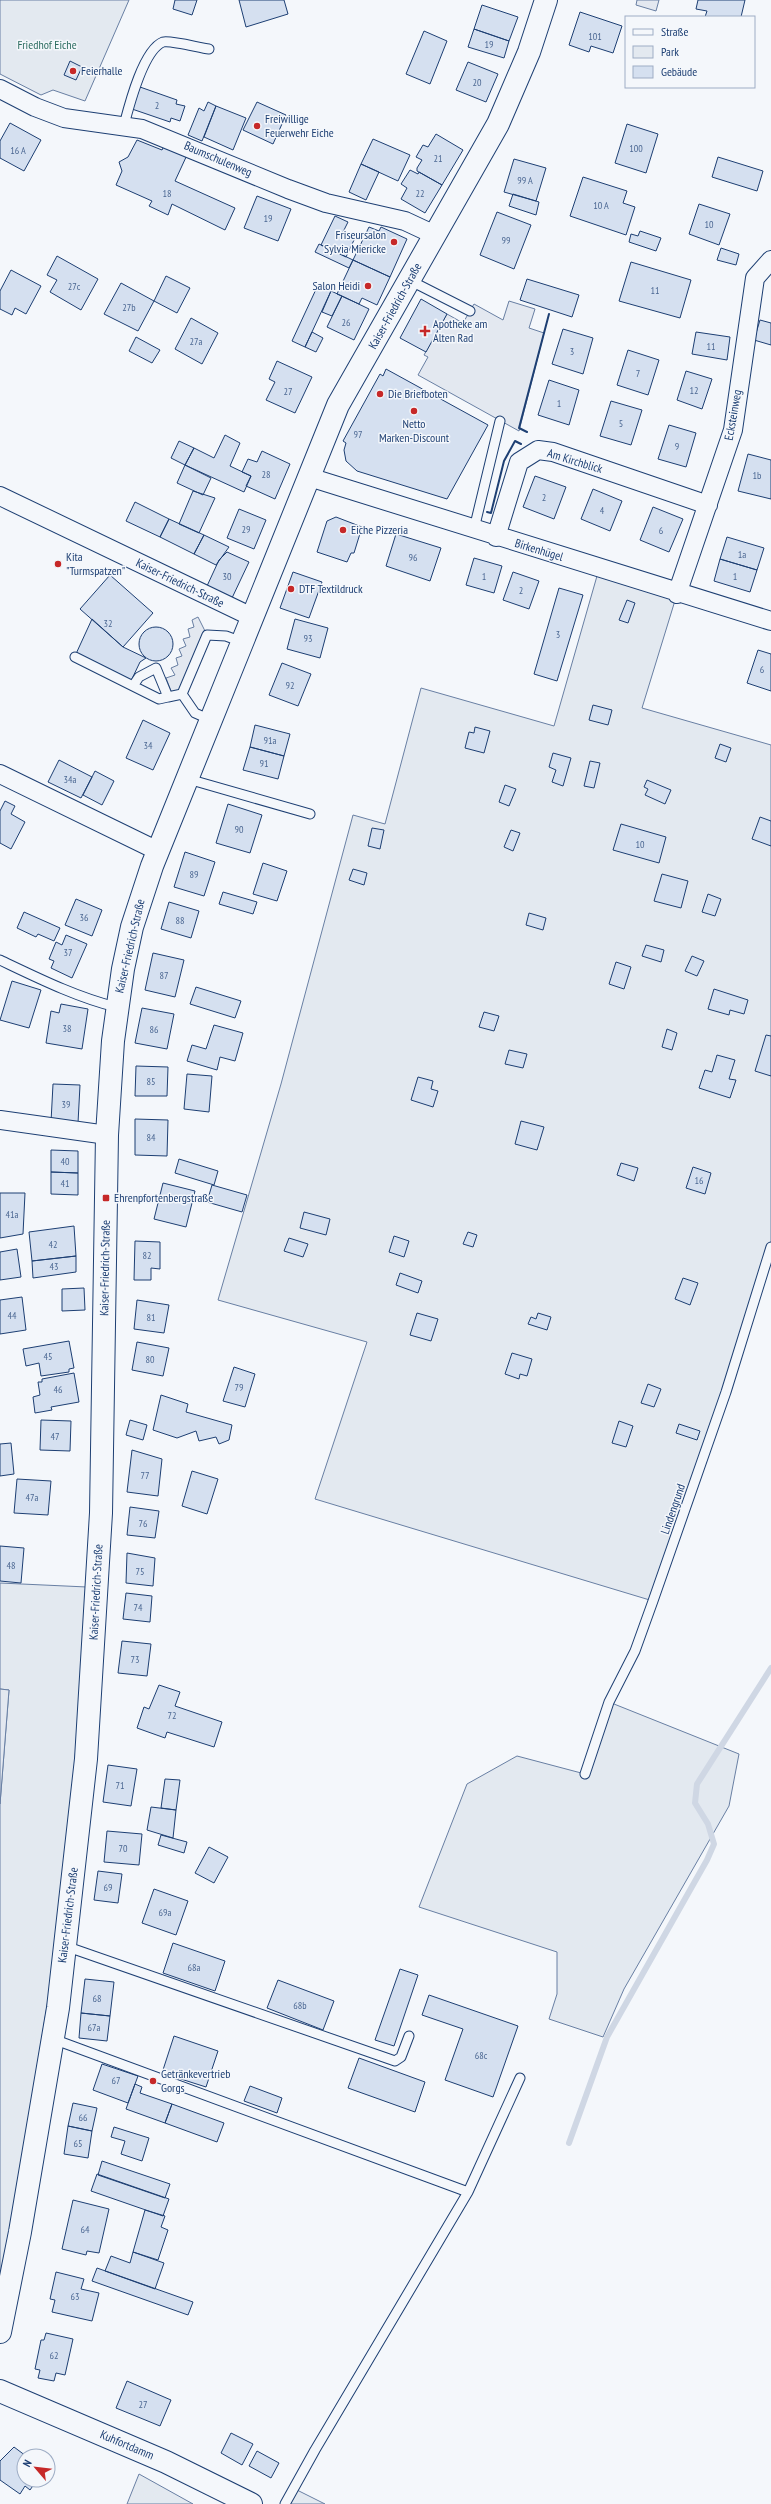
<svg xmlns="http://www.w3.org/2000/svg" width="771" height="2504" font-family="'PT Sans Narrow',sans-serif">
  <rect width="100%" height="100%" fill="#f4f7fb"/>
  <path fill="#e3e9f0" stroke="#687fa3" d="M0,0H129L85,101L53,90L41,95L0,74Z
    M599,569L677,594L642,708L771,745V1247L653,1601L315,1499L367,1342L218,1300L281,1084L353,815L385,824L421,688L554,726Z
    M0,1583L87,1587L72,1803L53,1969L0,2296V1804L9,1690L0,1689Z
    M609,1702L739,1754L729,1806L624,1989L603,2037L549,2019L557,1994V1952L419,1907L467,1784L517,1756L585,1774Z
    M139,2474L193,2504H127Z
    M295,2489L325,2504H287Z"/>
  <path fill="#e3e8f0" stroke="#687fa3" d="M637,0H659L656,11L636,5Z
    M509,301L535,309L529,328L544,333L519,431L418,375L428,357L424,355L447,314L463,323L474,304L503,320Z
    M198,617L207,635L182,694L173,696L166,678L175,675L171,668L178,665L176,658L182,656L179,649L186,646L183,639L190,637L188,629L194,627L192,620Z
    M0,1689L9,1690L0,1804Z"/>
  <g fill="none" stroke-linecap="round" stroke-linejoin="round">
    <path stroke="#cfd7e4" stroke-width="6" d="M569,2143L607,2037L707,1860L714,1844L708,1824L695,1803L697,1784L771,1668"/>
  </g>
  <path fill="#d5e0f0" stroke="#1d3f73" d="M175,0H197L192,15L173,9Z
    M239,0H284L288,14L246,27Z
    M698,0H745L741,17H705L707,11L696,9Z
    M482,5L518,17L509,41L474,29Z
    M580,12L622,26L613,53L591,46L589,52L569,45Z
    M474,29L509,41L504,58L468,47Z
    M424,31L447,41L430,84L406,74Z
    M70,61L82,67L76,80L64,75Z
    M468,62L498,74L486,102L456,90Z
    M140,87L177,100L176,104L185,106L180,121L171,118L170,122L132,109Z
    M208,102L216,106L202,141L188,135L199,108L204,111Z
    M257,102L286,115L273,144L243,130Z
    M216,106L246,118L233,150L204,137Z
    M10,123L41,140L24,171L0,158V141Z
    M627,124L658,134L646,173L615,163Z
    M436,134L463,150L442,185L417,171V168L422,160L416,157L423,145L428,147Z
    M373,139L410,155L398,181L361,164Z
    M137,140L162,150L164,146L187,155L175,181L235,208L225,230L172,204L168,215L149,206L152,201L116,185L122,171L119,162L128,157Z
    M718,157L763,171L757,191L712,177Z
    M514,159L546,168L536,201L504,192Z
    M361,164L379,172L366,200L349,192Z
    M410,170L418,174L419,172L442,185L425,213L401,199L407,188L401,184Z
    M583,177L627,191L623,203L635,207L626,235L570,216Z
    M513,194L539,202L536,215L509,206Z
    M257,196L291,209L278,241L244,228Z
    M699,204L730,214L719,245L689,234Z
    M497,212L531,225L514,269L480,255Z
    M335,216L348,222L342,234L354,240L346,257L321,245Z
    M369,227L379,231L381,227L407,239L390,277L353,260Z
    M640,231L661,238L656,251L629,242L631,234L638,236Z
    M319,244L353,260L349,268L315,252Z
    M721,248L739,254L736,265L717,260Z
    M57,256L98,279L81,310L50,292L57,280L47,275Z
    M353,260L390,277L377,305L362,298L359,304L337,294Z
    M631,262L691,280L680,318L619,301Z
    M11,270L41,286L26,314L15,308L12,315L0,309V291Z
    M166,276L190,288L177,313L154,301Z
    M527,279L579,295L572,317L520,300Z
    M121,283L154,301L138,331L104,314Z
    M318,285L331,291L305,347L292,341Z
    M331,291L342,296L332,316L322,312Z
    M342,296L369,309L354,340L327,327Z
    M421,299L447,314L426,352L400,338Z
    M191,318L218,333L202,364L175,349Z
    M760,320L771,323V345L754,340Z
    M563,329L593,338L583,374L552,364Z
    M312,332L323,338L316,352L305,347Z
    M696,332L730,337L727,360L692,354Z
    M136,337L160,350L152,363L129,351Z
    M628,350L659,360L648,395L617,385Z
    M277,361L312,377L295,413L266,400L275,382L269,379Z
    M386,369L488,425L447,499L357,471L346,461L344,450L346,443L343,441L380,374L383,376Z
    M686,371L712,379L702,409L677,400Z
    M549,380L579,390L569,425L538,415Z
    M611,401L642,410L631,445L600,436Z
    M669,425L696,433L686,467L658,459Z
    M225,435L240,443L230,466L251,476L244,492L185,465L194,448L214,458Z
    M179,441L194,448L185,465L171,458Z
    M262,451L290,464L275,499L246,486L251,476L242,472L248,459L257,462Z
    M748,454L771,460V499L738,491Z
    M185,465L211,478L203,495L177,483Z
    M535,476L566,487L554,519L523,507Z
    M593,489L622,501L610,531L581,519Z
    M193,491L215,498L199,533L179,524Z
    M135,502L169,519L160,537L126,521Z
    M653,507L683,519L669,552L640,540Z
    M239,509L266,520L254,549L227,538Z
    M336,517L362,527L354,553H351L347,562L317,552L327,521Z
    M169,519L204,535L194,554L160,537Z
    M396,534L441,548L430,581L386,566Z
    M204,535L229,547L216,565L194,554Z
    M727,537L764,548L757,570L720,559Z
    M227,552L249,562L232,598L207,586L219,560Z
    M474,558L502,566L494,593L466,585Z
    M720,559L757,570L750,592L714,581Z
    M293,572L322,582L309,618L280,608Z
    M513,572L539,581L529,609L503,600Z
    M110,575L153,613L123,647L80,609Z
    M559,588L583,595L557,681L534,674Z
    M627,600L635,603L628,623L619,620Z
    M92,619L123,647L146,658L140,662L130,683L75,656Z
    M295,619L328,628L320,658L287,649Z
    M139 644a17 17 0 1 1 34 0a17 17 0 1 1-34 0Z
    M758,650L771,654V691L747,683Z
    M282,663L311,674L298,706L269,695Z
    M593,705L612,710L608,725L589,720Z
    M143,720L170,733L153,770L126,758Z
    M255,725L290,734L284,756L250,747Z
    M475,727L490,731L484,753L465,748L469,732L474,733Z
    M720,744L731,748L726,762L715,758Z
    M250,747L284,756L278,779L243,770Z
    M553,753L571,758L563,786L552,782L556,770L549,767Z
    M59,760L92,777L81,798L48,782Z
    M590,761L600,763L594,788L584,786Z
    M95,771L114,781L102,805L83,795Z
    M647,780L671,790L665,804L645,795L648,789L644,787Z
    M505,785L516,789L509,806L499,802Z
    M5,801L15,806L11,814L25,822L11,849L0,843V811Z
    M228,804L262,815L250,853L216,843Z
    M760,817L771,821V846L752,839Z
    M621,824L666,837L659,863L613,850Z
    M372,828L384,830L380,849L368,846Z
    M511,830L520,833L513,851L504,847Z
    M185,852L215,862L204,896L174,887Z
    M263,863L287,871L277,901L253,894Z
    M353,869L367,873L364,885L349,880Z
    M662,874L688,881L681,908L654,901Z
    M223,892L257,902L253,914L219,904Z
    M708,894L721,899L715,916L702,912Z
    M76,899L102,910L92,936L65,925Z
    M169,902L199,911L191,938L161,929Z
    M24,912L60,928L54,941L38,934L36,937L17,928Z
    M529,913L546,918L543,930L526,925Z
    M66,935L87,944L72,978L51,968L54,961L49,959L56,942L62,945Z
    M646,945L664,950L661,962L642,956Z
    M153,953L184,960L175,997L145,990Z
    M692,956L704,961L697,976L685,971Z
    M616,962L631,967L624,989L609,984Z
    M12,981L41,990L29,1028L0,1020Z
    M196,987L241,1001L235,1018L190,1004Z
    M714,989L748,1000L744,1014L730,1010L729,1015L708,1009Z
    M61,1004L88,1009L82,1049L46,1043L51,1011L59,1013Z
    M142,1008L174,1014L167,1049L135,1043Z
    M484,1012L499,1016L494,1031L479,1027Z
    M214,1025L243,1033L235,1061L220,1057L217,1070L187,1061L192,1045L206,1049Z
    M667,1029L677,1033L672,1050L662,1047Z
    M766,1035L771,1036V1076L755,1071Z
    M509,1050L527,1054L523,1068L505,1064Z
    M717,1055L735,1060L729,1079L736,1080L730,1098L699,1088L705,1070L712,1072Z
    M136,1066L168,1067L167,1096H135Z
    M187,1074L212,1076L209,1112L184,1109Z
    M418,1077L433,1081L431,1089L438,1091L433,1107L411,1100Z
    M53,1084L80,1085L78,1123L51,1122Z
    M135,1119L168,1120L167,1156L135,1155Z
    M521,1121L544,1127L537,1150L515,1144Z
    M51,1150L78,1151V1173L51,1172Z
    M179,1159L218,1171L214,1185L175,1173Z
    M621,1163L638,1168L634,1181L617,1175Z
    M693,1167L711,1173L705,1194L686,1188Z
    M51,1172L78,1173V1195L51,1194Z
    M163,1183L195,1191L186,1227L154,1219Z
    M212,1185L247,1195L242,1212L207,1202Z
    M0,1193H25L23,1234L0,1238Z
    M304,1212L330,1219L326,1235L300,1228Z
    M74,1226L76,1256L32,1261L29,1232Z
    M468,1232L477,1235L473,1247L463,1244Z
    M394,1236L409,1241L404,1257L389,1252Z
    M289,1238L308,1244L303,1257L284,1251Z
    M135,1241L160,1242V1269L151,1268V1280H134Z
    M17,1249L21,1277L0,1280V1252Z
    M76,1256V1272L33,1278L32,1261Z
    M400,1273L422,1281L418,1293L396,1285Z
    M683,1278L698,1283L690,1305L675,1299Z
    M84,1288L85,1310L62,1311V1289Z
    M22,1297L26,1330L0,1334V1300Z
    M137,1300L169,1305L164,1333L134,1329Z
    M417,1313L438,1319L431,1341L410,1335Z
    M538,1313L551,1317L547,1330L528,1324L531,1317L536,1319Z
    M69,1341L74,1368L69,1369V1372L41,1376L39,1363L26,1366L23,1349Z
    M137,1342L169,1348L163,1376L132,1370Z
    M512,1353L532,1359L527,1376L520,1374L519,1379L505,1374Z
    M234,1367L255,1374L245,1407L223,1401Z
    M74,1373L79,1402L51,1407L52,1410L35,1413L33,1397L40,1395L38,1382H42V1379Z
    M648,1384L661,1389L654,1407L641,1403Z
    M161,1395L188,1404L186,1412L232,1425L229,1440L219,1444L216,1437L199,1441L196,1431L177,1438L153,1430Z
    M41,1420L71,1421L70,1451L40,1450Z
    M130,1420L147,1425L143,1440L126,1435Z
    M619,1421L633,1426L626,1447L612,1443Z
    M679,1424L700,1431L697,1440L676,1433Z
    M11,1443L14,1474L0,1476V1444Z
    M132,1450L162,1459L158,1496L127,1492Z
    M192,1471L218,1479L207,1514L182,1506Z
    M17,1479L51,1481L48,1515L14,1513Z
    M130,1507L159,1511L155,1538L127,1535Z
    M0,1546L24,1548L21,1583L0,1581Z
    M127,1553L155,1558L153,1586L126,1583Z
    M126,1593L152,1596L150,1622L123,1619Z
    M122,1641L151,1644L147,1676L118,1673Z
    M159,1685L180,1692L175,1706L222,1722L214,1747L167,1732L165,1738L137,1728L144,1707L149,1709Z
    M108,1765L137,1769L131,1806L103,1802Z
    M165,1779L180,1780L176,1810L161,1808Z
    M151,1807L176,1810L173,1838L147,1830Z
    M107,1831L142,1834L139,1865L104,1862Z
    M161,1835L187,1842L184,1853L158,1845Z
    M209,1847L228,1857L214,1883L195,1873Z
    M98,1871L122,1874L118,1903L94,1900Z
    M154,1889L188,1901L176,1935L142,1923Z
    M173,1943L225,1961L215,1991L163,1973Z
    M400,1969L418,1975L394,2046L375,2040Z
    M85,1979L114,1982L110,2016L81,2013Z
    M278,1980L334,2001L323,2030L267,2008Z
    M429,1995L518,2026L493,2097L445,2080L463,2029L422,2015Z
    M81,2013L110,2016L107,2041L79,2038Z
    M174,2036L218,2051L206,2087L162,2073Z
    M359,2058L425,2082L415,2112L348,2088Z
    M102,2064L138,2076L128,2103L93,2090Z
    M135,2084L142,2087L140,2093L172,2104L165,2123L126,2109Z
    M250,2086L282,2098L277,2113L244,2101Z
    M73,2103L97,2108L92,2131L68,2126Z
    M172,2104L224,2123L217,2142L165,2123Z
    M68,2126L92,2131L88,2158L64,2154Z
    M114,2127L149,2138L142,2161L121,2154L125,2141L111,2137Z
    M102,2161L170,2184L165,2198L98,2175Z
    M97,2174L169,2199L163,2216L91,2191Z
    M73,2200L109,2209L99,2253L87,2251L86,2255L62,2249Z
    M145,2210L165,2216L161,2227L168,2230L158,2260L133,2252Z
    M133,2252L164,2263L155,2289L105,2271L111,2256L130,2263Z
    M97,2268L193,2302L188,2315L92,2281Z
    M56,2272L84,2279L81,2289L99,2293L92,2321L52,2312L55,2300L50,2299Z
    M46,2333L73,2339L65,2375L56,2373L54,2381L38,2378L40,2370L35,2369L41,2340H44Z
    M127,2381L171,2400L160,2426L116,2408Z
    M231,2433L253,2444L242,2465L221,2453Z
    M14,2447L26,2456H24V2480H37L30,2490L25,2486L20,2494L0,2480V2461Z
    M257,2451L279,2463L271,2478L249,2466Z"/>
  <g fill="none" stroke-linecap="round" stroke-linejoin="round">
    <defs>
      <path id="lane" d="M124,125C129,106 143,50 163,42C171,40 200,48 209,49
        M409,280L470,311
        M474,529L500,421
        M75,657L133,686
        M168,697L159,699L133,686L139,677L156,668L168,697L182,694
        M211,720L195,713L182,694L207,635L226,636L242,642
        M188,779L310,814
        M0,960C38,978 76,997 116,1007
        M585,1774L609,1702L635,1651L653,1601L726,1392L771,1247
        M65,1946L395,2061L401,2057L409,2036
        M53,2039L468,2192
        M285,2504L315,2450L468,2192L520,2078"/>
      <path id="street" d="M0,89L35,107L64,118L142,129L288,189L326,203L405,221L435,235
        M309,477L771,621
        M0,496L252,617
        M496,537L519,462L538,450L553,452L708,505
        M677,594L733,430L755,278L771,260
        M0,774L158,851
        M0,1120L107,1135"/>
      <path id="secondary" d="M0,2332L20,2232L58,2008L86,1759L101,1513L107,1135L113,1041L123,969L132,927L152,866L338,405L498,124L529,52L546,0
        M0,2391L166,2462L251,2504"/>
    </defs>
    <use href="#lane" stroke="#1d3f73" stroke-width="11"/>
    <use href="#street" stroke="#1d3f73" stroke-width="20"/>
    <use href="#secondary" stroke="#1d3f73" stroke-width="24"/>
    <use href="#lane" stroke="#f4f7fb" stroke-width="9"/>
    <use href="#street" stroke="#f4f7fb" stroke-width="18"/>
    <use href="#secondary" stroke="#f4f7fb" stroke-width="22"/>
    <path stroke="#1d3f73" stroke-width="2" d="M527,432L519,428L549,314
      M487,512L491,513L504,461L515,441L521,444"/>
  </g>
  <g fill="#c62828" stroke="#f4f7fb" stroke-width="1.5">
    <circle cx="73" cy="71" r="4"/>
    <circle cx="257" cy="126" r="4"/>
    <circle cx="394" cy="242" r="4"/>
    <circle cx="368" cy="286" r="4"/>
    <path d="M423 325h4v4h4v4h-4v4h-4v-4h-4v-4h4z"/>
    <circle cx="380" cy="394" r="4"/>
    <circle cx="414" cy="411" r="4"/>
    <circle cx="343" cy="530" r="4"/>
    <circle cx="58" cy="564" r="4"/>
    <circle cx="291" cy="589" r="4"/>
    <rect x="102" y="1194" width="8" height="8" rx="2"/>
    <circle cx="153" cy="2081" r="4"/>
  </g>
  <g text-anchor="middle" stroke-width="3" stroke-linejoin="round" paint-order="stroke">
    <g font-size="10" fill="#4b6792">
      <text x="595" y="40">101</text>
      <text x="489" y="48">19</text>
      <text x="477" y="86">20</text>
      <text x="157" y="109">2</text>
      <text x="636" y="152">100</text>
      <text x="18" y="154">16 A</text>
      <text x="438" y="162">21</text>
      <text x="525" y="184">99 A</text>
      <text x="167" y="197">18</text>
      <text x="420" y="197">22</text>
      <text x="601" y="209">10 A</text>
      <text x="268" y="222">19</text>
      <text x="709" y="228">10</text>
      <text x="506" y="244">99</text>
      <text x="74" y="290">27c</text>
      <text x="655" y="294">11</text>
      <text x="129" y="311">27b</text>
      <text x="346" y="326">26</text>
      <text x="196" y="345">27a</text>
      <text x="711" y="350">11</text>
      <text x="572" y="355">3</text>
      <text x="638" y="377">7</text>
      <text x="694" y="394">12</text>
      <text x="288" y="395">27</text>
      <text x="559" y="407">1</text>
      <text x="621" y="427">5</text>
      <text x="358" y="438">97</text>
      <text x="677" y="450">9</text>
      <text x="266" y="478">28</text>
      <text x="757" y="479">1b</text>
      <text x="544" y="501">2</text>
      <text x="602" y="514">4</text>
      <text x="246" y="533">29</text>
      <text x="661" y="534">6</text>
      <text x="742" y="558">1a</text>
      <text x="413" y="561">96</text>
      <text x="227" y="580">30</text>
      <text x="484" y="580">1</text>
      <text x="735" y="580">1</text>
      <text x="521" y="594">2</text>
      <text x="108" y="627">32</text>
      <text x="558" y="638">3</text>
      <text x="308" y="642">93</text>
      <text x="762" y="673">6</text>
      <text x="290" y="689">92</text>
      <text x="270" y="744">91a</text>
      <text x="148" y="749">34</text>
      <text x="264" y="767">91</text>
      <text x="70" y="783">34a</text>
      <text x="239" y="833">90</text>
      <text x="640" y="848">10</text>
      <text x="194" y="878">89</text>
      <text x="84" y="921">36</text>
      <text x="180" y="924">88</text>
      <text x="68" y="956">37</text>
      <text x="164" y="979">87</text>
      <text x="67" y="1032">38</text>
      <text x="154" y="1033">86</text>
      <text x="151" y="1085">85</text>
      <text x="66" y="1108">39</text>
      <text x="151" y="1141">84</text>
      <text x="65" y="1165">40</text>
      <text x="699" y="1184">16</text>
      <text x="65" y="1187">41</text>
      <text x="12" y="1218">41a</text>
      <text x="53" y="1248">42</text>
      <text x="147" y="1259">82</text>
      <text x="54" y="1270">43</text>
      <text x="12" y="1319">44</text>
      <text x="151" y="1321">81</text>
      <text x="48" y="1360">45</text>
      <text x="150" y="1363">80</text>
      <text x="239" y="1391">79</text>
      <text x="58" y="1393">46</text>
      <text x="55" y="1440">47</text>
      <text x="145" y="1479">77</text>
      <text x="32" y="1501">47a</text>
      <text x="143" y="1527">76</text>
      <text x="11" y="1569">48</text>
      <text x="140" y="1575">75</text>
      <text x="138" y="1611">74</text>
      <text x="135" y="1663">73</text>
      <text x="172" y="1719">72</text>
      <text x="120" y="1789">71</text>
      <text x="123" y="1852">70</text>
      <text x="108" y="1891">69</text>
      <text x="165" y="1916">69a</text>
      <text x="194" y="1971">68a</text>
      <text x="97" y="2002">68</text>
      <text x="300" y="2009">68b</text>
      <text x="94" y="2031">67a</text>
      <text x="481" y="2059">68c</text>
      <text x="116" y="2084">67</text>
      <text x="83" y="2121">66</text>
      <text x="78" y="2147">65</text>
      <text x="85" y="2233">64</text>
      <text x="75" y="2300">63</text>
      <text x="54" y="2359">62</text>
      <text x="143" y="2408">27</text>
    </g>
    <g font-size="12" fill="#2c6c60" stroke="#f4f7fb">
      <text x="47" y="49">Friedhof Eiche</text>
    </g>
    <g font-size="12" fill="#1d3f73" stroke="#f4f7fb" text-anchor="start">
      <text x="81" y="75">Feierhalle</text>
      <text x="265" y="123">Freiwillige<tspan x="265" dy="14">Feuerwehr Eiche</tspan></text>
      <text x="386" y="239" text-anchor="end">Friseursalon<tspan x="386" dy="14">Sylvia Miericke</tspan></text>
      <text x="360" y="290" text-anchor="end">Salon Heidi</text>
      <text x="433" y="328">Apotheke am<tspan x="433" dy="14">Alten Rad</tspan></text>
      <text x="388" y="398">Die Briefboten</text>
      <text x="414" y="428" text-anchor="middle">Netto<tspan x="414" dy="14">Marken-Discount</tspan></text>
      <text x="351" y="534">Eiche Pizzeria</text>
      <text x="66" y="561">Kita<tspan x="66" dy="14">"Turmspatzen"</tspan></text>
      <text x="299" y="593">DTF Textildruck</text>
      <text x="114" y="1202">Ehrenpfortenbergstraße</text>
      <text x="161" y="2078">Getränkevertrieb<tspan x="161" dy="14">Gorgs</tspan></text>
    </g>
    <g font-size="12" fill="#1d3f73" stroke="#f4f7fb">
      <text transform="translate(218 159) rotate(23)" y="4">Baumschulenweg</text>
      <text transform="translate(395 306) rotate(-61)" y="4">Kaiser-Friedrich-Straße</text>
      <text transform="translate(733 415) rotate(-80)" y="4">Ecksteinweg</text>
      <text transform="translate(575 461) rotate(17)" y="4">Am Kirchblick</text>
      <text transform="translate(539 550) rotate(17)" y="4">Birkenhügel</text>
      <text transform="translate(180 583) rotate(26)" y="4">Kaiser-Friedrich-Straße</text>
      <text transform="translate(130 946) rotate(-77)" y="4">Kaiser-Friedrich-Straße</text>
      <text transform="translate(105 1268) rotate(-89)" y="4">Kaiser-Friedrich-Straße</text>
      <text transform="translate(673 1509) rotate(-71)" y="4">Lindengrund</text>
      <text transform="translate(96 1592) rotate(-87)" y="4">Kaiser-Friedrich-Straße</text>
      <text transform="translate(68 1915) rotate(-83)" y="4">Kaiser-Friedrich-Straße</text>
      <text transform="translate(127 2445) rotate(23)" y="4">Kuhfortdamm</text>
    </g>
  </g>
  <rect x="625" y="16" width="130" height="72" fill="#f4f7fb" stroke="#9eadc5"/>
  <rect x="633" y="29" width="20" height="6" fill="#f4f7fb" stroke="#9eadc5"/>
  <text x="661" y="36" font-size="12" fill="#1d3f73">Straße</text>
  <rect x="633" y="46" width="20" height="12" fill="#e3e9f0" stroke="#9eadc5"/>
  <text x="661" y="56" font-size="12" fill="#1d3f73">Park</text>
  <rect x="633" y="66" width="20" height="12" fill="#d5e0f0" stroke="#9eadc5"/>
  <text x="661" y="76" font-size="12" fill="#1d3f73">Gebäude</text>
  <g transform="translate(36 2468) rotate(298)"><circle r="19" fill="#f4f7fb" stroke="#9eadc5"/>
  <path d="M0-3L7 15L0 10L-7 15Z" fill="#c62828"/>
  <text y="-6" font-size="11" font-weight="bold" text-anchor="middle" fill="#1d3f73">N</text>
  </g>
</svg>
